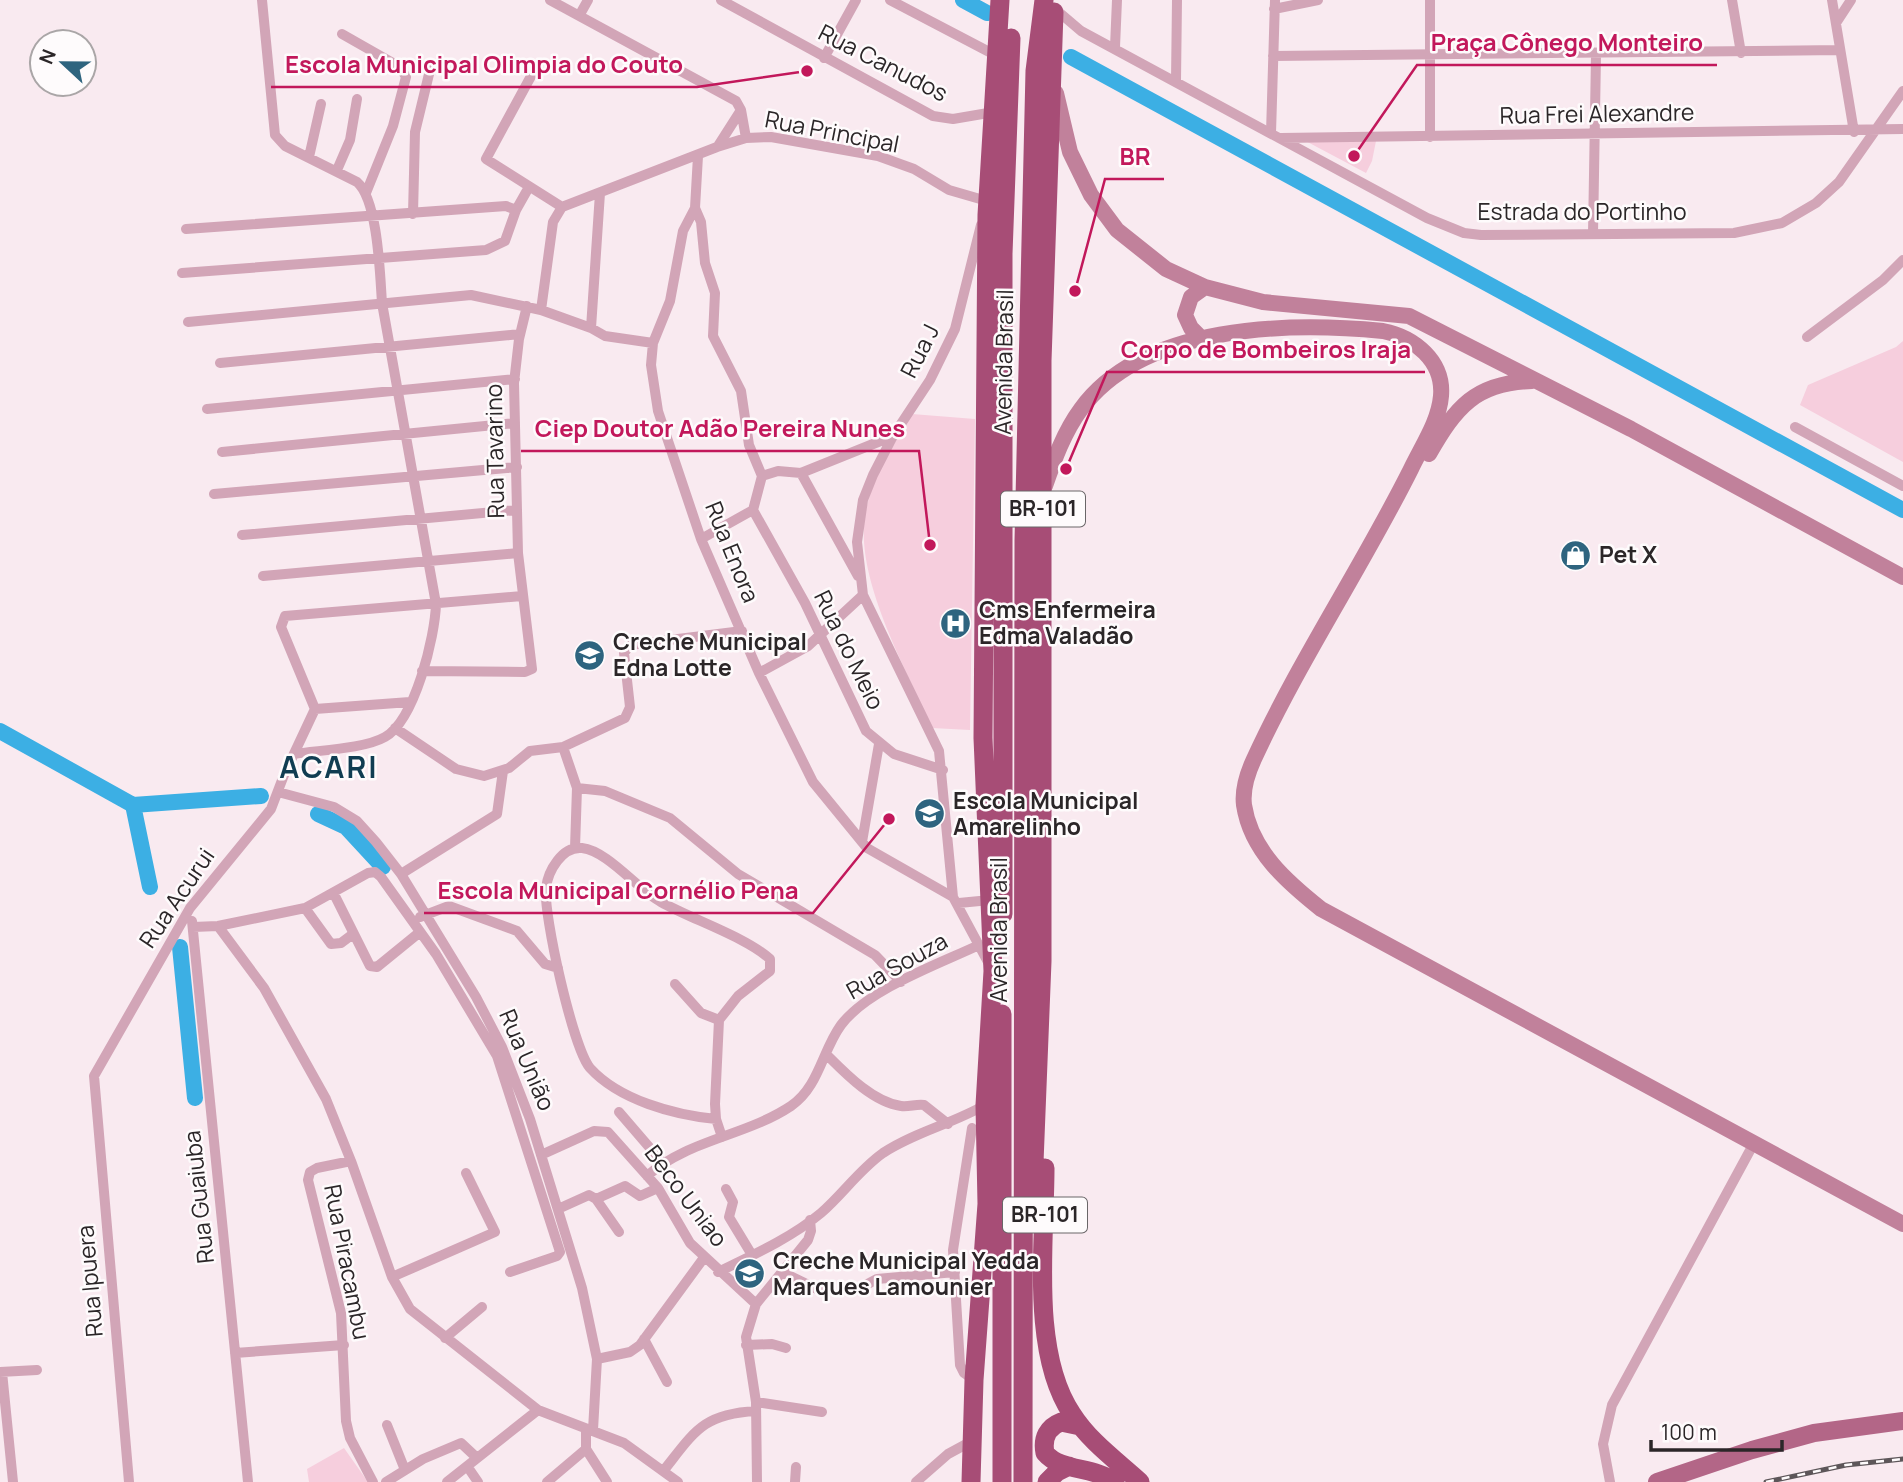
<svg xmlns="http://www.w3.org/2000/svg" width="1903" height="1482" font-family="Manrope,sans-serif">
  <rect width="100%" height="100%" fill="#f9eaf0"/>
  <path fill="#f6cedd" d="M1300,138L1376,141L1372,161L1366,173Z
    M1903,341V462L1800,405L1808,385L1896,347Z
    M912,414L975,419L970,730L932,728C906,668 852,575 866,510C873,477 894,443 912,414Z
    M344,1448L368,1482H309L307,1469Z"/>
  <g fill="none" stroke-linecap="round" stroke-linejoin="round">
    <path stroke="#3cafe4" stroke-width="16" d="M963,0L987,13
      M1071,57L1903,510
      M0,731L133,805L261,796
      M133,805L150,887
      M318,814L346,827L383,867
      M180,947L195,1098"/>
    <path stroke="#d2a5b7" stroke-width="10" d="M262,0L275,135L285,146L357,182C378,200 380,275 382,303L436,604C435,637 415,720 385,737C364,749 319,750 294,754
      M550,0L736,101L741,110L746,138
      M721,0L933,116L953,119L994,112
      M890,0L997,56
      M1430,0V137
      M1732,0L1741,53
      M1832,0L1854,132
      M1054,8L1081,31L1427,218L1464,233L1481,235L1734,233L1782,223L1816,203L1839,182L1903,91
      M1274,9L1318,0
      M579,16L588,0
      M1836,23L1851,0
      M342,34L400,67L406,77L393,126L366,193
      M1115,47L1117,0
      M1273,56L1840,50
      M824,58L856,0
      M536,67L486,159L562,207
      M1176,81L1177,0
      M1271,133L1275,0
      M1281,138L1903,129
      M718,146L741,110
      M698,156L695,208L683,231L670,301L653,343L651,365L658,411L701,539L759,673L813,782L867,848L953,897L989,964
      M309,157L321,104
      M337,170L350,140L357,99
      M695,208L701,222L705,263L715,293L713,336L741,391L749,445L762,476
      M516,210L529,187
      M413,214L415,132L430,70
      M1593,234L1596,55
      M182,273L486,250L505,241L516,210L506,206L186,229
      M541,310L553,222L562,207L717,147L746,138L771,137L878,156L914,169L949,190L987,201
      M188,322L471,295L541,310L591,328L605,336L653,343
      M591,328L600,193
      M1807,337L1883,280L1903,260
      M220,363L520,334
      M207,409L515,379
      M1795,427L1903,486
      M222,452L515,423
      M801,473L858,576
      M214,494L517,467
      M753,510L805,603L866,731L894,754L943,770
      M242,535L516,510
      M701,539L753,510L762,476L778,471L801,473L893,436
      M263,576L518,553
      M422,671L525,672L532,669L518,553L514,383L519,339L527,306
      M759,673L808,646L863,595
      M315,709L281,627L285,616L522,596
      M315,709L410,702
      M395,728L456,769L484,776L509,768L530,751L563,747L625,718L630,707L624,653L630,645L742,631
      M563,747L577,788L575,848
      M577,788L605,791L670,818L738,874L875,955L901,982
      M278,792L334,807L357,821L376,842L401,874L476,997L502,1047L530,1119L582,1288L597,1359L593,1430
      M862,842L879,744
      M401,874L497,814L503,771
      M334,894L370,966L377,967L420,932
      M953,897L939,751L863,595L857,542L863,500L873,475L893,436L930,380L955,329L981,225
      M959,903L990,900
      M305,908L331,944L341,943L353,934
      M420,917L449,906L517,931L545,964L558,968
      M192,921L248,1482
      M218,926L264,988L326,1099L351,1161L392,1277L410,1309L538,1410L624,1443L678,1482
      M193,927L218,926L305,908L368,873L375,872L381,877L436,954L497,1056L560,1252L557,1256L510,1272
      M675,984L701,1013L719,1020
      M827,1055C846,1074 873,1102 901,1106C909,1107 916,1104 924,1105L948,1124
      M619,1112L662,1162
      M716,1119C674,1115 619,1100 590,1068C573,1048 543,914 546,888C548,871 562,846 582,848C608,851 637,889 661,902C691,919 746,937 770,959V971L738,996L719,1020L715,1104L716,1119L722,1137
      M972,1128L953,1250L960,1365L964,1373L974,1380
      M541,1155L594,1131L608,1132L658,1188L690,1243L756,1304
      M351,1161L317,1168L310,1172L308,1180L341,1313L346,1421L350,1438L373,1482
      M647,1176C687,1140 746,1136 791,1106C819,1087 822,1051 841,1025C868,989 939,964 979,945
      M726,1189L733,1202L729,1217L752,1255
      M596,1199L625,1186L640,1196L658,1188
      M558,1209L589,1195L596,1199L619,1232
      M718,1272C753,1255 791,1238 821,1213C843,1194 859,1170 883,1153C915,1132 952,1124 985,1105
      M784,1273L821,1291
      M392,1277L495,1232L466,1173
      M862,1287L877,1279L955,1272
      M445,1338L482,1307
      M644,1339L667,1382
      M746,1345L772,1344L786,1348
      M235,1353L344,1345
      M597,1359L630,1352L640,1345L703,1259
      M0,1372L37,1370
      M2,1372L13,1482
      M756,1402L822,1412
      M387,1425L405,1470
      M586,1449L607,1482
      M467,1466L478,1482
      M664,1470C695,1431 703,1414 756,1411
      M129,1482L94,1076L190,908L271,809L284,775L315,709
      M386,1482L423,1459L461,1443L477,1458
      M447,1482L538,1410
      M547,1482L586,1449V1429
      M757,1482L756,1402L746,1337L756,1304L808,1240L811,1231L810,1220
      M795,1482L796,1467
      M916,1482L948,1454L972,1441
      M1610,1482L1603,1444L1612,1405L1754,1143"/>
    <path stroke="#c1819b" stroke-width="16" d="M1056,93L1070,152L1091,195L1117,230L1166,269L1205,287L1263,302L1409,316L1631,429L1903,577
      M1202,339L1191,328L1185,315L1191,297L1205,287
      M1429,454C1456,407 1475,383 1532,381
      M1045,486C1054,460 1064,432 1081,409C1143,324 1289,322 1383,331C1414,337 1444,361 1441,396C1439,421 1422,446 1411,469C1362,567 1300,659 1254,759C1248,772 1242,789 1244,805C1251,851 1287,882 1321,909L1903,1224"/>
    <path stroke="#b36687" stroke-width="18" d="M1657,1482L1752,1450L1814,1433L1903,1421"/>
    <path stroke="#a74d76" stroke-width="19" d="M1003,914V254L1011,38
      M1045,1168C1045,1241 1030,1352 1072,1414C1089,1441 1117,1461 1140,1482
      M1033,1188L1042,961V361L1054,12
      M1080,1426L1061,1422C1048,1427 1042,1438 1045,1453C1061,1472 1093,1466 1115,1482
      M971,1482L974,1380L987,1204L985,1105L993,971L983,738L987,215L1000,0
      M1002,1482V1014
      M1023,1482L1024,541L1035,71L1044,0
      M1047,1482L1057,1472L1069,1466"/>
    <defs>
      <path id="rail" d="M1766,1482L1846,1465L1903,1459"/>
    </defs>
    <use href="#rail" stroke="#5d5659" stroke-width="5"/>
    <use href="#rail" stroke="#fefbfc" stroke-width="2.5" stroke-dasharray="8" stroke-linecap="butt"/>
  </g>
  <defs>
    <symbol id="shop-disc" viewBox="-11 -11 22 22"><circle r="9.5" fill="#2e647f" stroke="#fefbfc"/><path d="M-5-2.5h2.3a2.7 3.5 0 0 1 5.4 0H5L5.5 6h-11ZM-1.5-2.5h3a1.5 2.3 0 0 0-3 0Z" fill="#fff"/></symbol>
    <symbol id="hospital-disc" viewBox="-11 -11 22 22"><circle r="9.5" fill="#2e647f" stroke="#fefbfc"/><path d="M-5-5h3v3.5h4V-5h3V5h-3V1.5h-4V5h-3Z" fill="#fff"/></symbol>
    <symbol id="school-disc" viewBox="-11 -11 22 22"><circle r="9.5" fill="#2e647f" stroke="#fefbfc"/><path d="M0-5L7-2L0 1L-7-2ZM-4 1L0 2.5L4 1V4Q0 6-4 4Z" fill="#fff"/></symbol>
  </defs>
  <g fill-rule="evenodd">
    <use href="#shop-disc" x="1558" y="538" width="35" height="35"/>
    <use href="#hospital-disc" x="938" y="606" width="35" height="35"/>
    <use href="#school-disc" x="572" y="638" width="35" height="35"/>
    <use href="#school-disc" x="912" y="796" width="35" height="35"/>
    <use href="#school-disc" x="732" y="1256" width="35" height="35"/>
  </g>
  <g text-anchor="middle" stroke-width="5" stroke-linejoin="round" paint-order="stroke">
    <g fill="#fefbfc" stroke="#6a6668" stroke-width="2">
      <rect x="1001" y="491.5" width="84" height="35" rx="5"/>
      <rect x="1003" y="1197.5" width="84" height="35" rx="5"/>
    </g>
    <g font-size="21" font-weight="bold" fill="#2b2628">
      <text x="1043" y="516">BR-101</text>
      <text x="1045" y="1222">BR-101</text>
    </g>
    <g font-size="23" fill="#2b2628" stroke="#fefbfc">
      <text transform="translate(883 63) rotate(27)" y="8">Rua Canudos</text>
      <text transform="translate(1597 114) rotate(-1)" y="8">Rua Frei Alexandre</text>
      <text transform="translate(832 132) rotate(11)" y="8">Rua Principal</text>
      <text x="1582" y="220">Estrada do Portinho</text>
      <text transform="translate(920 351) rotate(-63)" y="8">Rua J</text>
      <text transform="translate(1004 362) rotate(-89)" y="8">Avenida Brasil</text>
      <text transform="translate(495 451) rotate(-91)" y="8">Rua Tavarino</text>
      <text transform="translate(732 552) rotate(68)" y="8">Rua Enora</text>
      <text transform="translate(849 650) rotate(64)" y="8">Rua do Meio</text>
      <text transform="translate(177 898) rotate(-56)" y="8">Rua Acurui</text>
      <text transform="translate(999 930) rotate(-90)" y="8">Avenida Brasil</text>
      <text transform="translate(897 966) rotate(-29)" y="8">Rua Souza</text>
      <text transform="translate(527 1060) rotate(67)" y="8">Rua União</text>
      <text transform="translate(686 1196) rotate(53)" y="8">Beco Uniao</text>
      <text transform="translate(199 1197) rotate(-96)" y="8">Rua Guaiuba</text>
      <text transform="translate(347 1262) rotate(79)" y="8">Rua Piracambu</text>
      <text transform="translate(90 1281) rotate(-95)" y="8">Rua Ipuera</text>
    </g>
    <g font-size="23" font-weight="bold" fill="#2b2628" stroke="#fefbfc" text-anchor="start">
      <text x="1599" y="563">Pet X</text>
      <text x="979" y="618">Cms Enfermeira<tspan x="979" dy="26">Edma Valadão</tspan></text>
      <text x="613" y="650">Creche Municipal<tspan x="613" dy="26">Edna Lotte</tspan></text>
      <text x="953" y="809">Escola Municipal<tspan x="953" dy="26">Amarelinho</tspan></text>
      <text x="773" y="1269">Creche Municipal Yedda<tspan x="773" dy="26">Marques Lamounier</tspan></text>
    </g>
    <g font-size="30" font-weight="bold" letter-spacing="2" fill="#103d52" stroke="#fefbfc">
      <text x="329" y="778">ACARI</text>
    </g>
  </g>
  <path fill="none" stroke="#c2185b" stroke-width="2.5" d="M1354 156L1417 65H1717M807 71L697 87H271M1075 291L1105 179H1164M1066 469L1107 372H1425M930 545L919 451H521M889 819L813 913H424"/>
  <g fill="#c2185b" stroke="#fefbfc" stroke-width="2.5">
    <circle cx="1354" cy="156" r="7"/>
    <circle cx="807" cy="71" r="7"/>
    <circle cx="1075" cy="291" r="7"/>
    <circle cx="1066" cy="469" r="7"/>
    <circle cx="930" cy="545" r="7"/>
    <circle cx="889" cy="819" r="7"/>
  </g>
  <g font-size="24" text-anchor="middle" font-weight="bold" fill="#c2185b" stroke="#fefbfc" stroke-width="5" stroke-linejoin="round" paint-order="stroke">
    <text x="1567" y="51">Praça Cônego Monteiro</text>
    <text x="484" y="73">Escola Municipal Olimpia do Couto</text>
    <text x="1135" y="165">BR</text>
    <text x="1266" y="358">Corpo de Bombeiros Iraja</text>
    <text x="720" y="437">Ciep Doutor Adão Pereira Nunes</text>
    <text x="618" y="899">Escola Municipal Cornélio Pena</text>
  </g>
  <g transform="translate(63 63) rotate(292)"><circle r="33" fill="#fefbfc" stroke="#aaa6a7" stroke-width="2"/>
  <path d="M0-5L12 26L0 18L-12 26Z" fill="#2e647f"/>
  <text y="-10" font-size="19" font-weight="bold" text-anchor="middle" fill="#2b2628">N</text>
  </g>
  <path d="M1651 1440v10h131v-10" fill="none" stroke="#2b2628" stroke-width="3.5"/>
  <text x="1661" y="1440" font-size="21" fill="#2b2628" stroke="#fefbfc" stroke-width="5" paint-order="stroke">100 m</text>
</svg>
